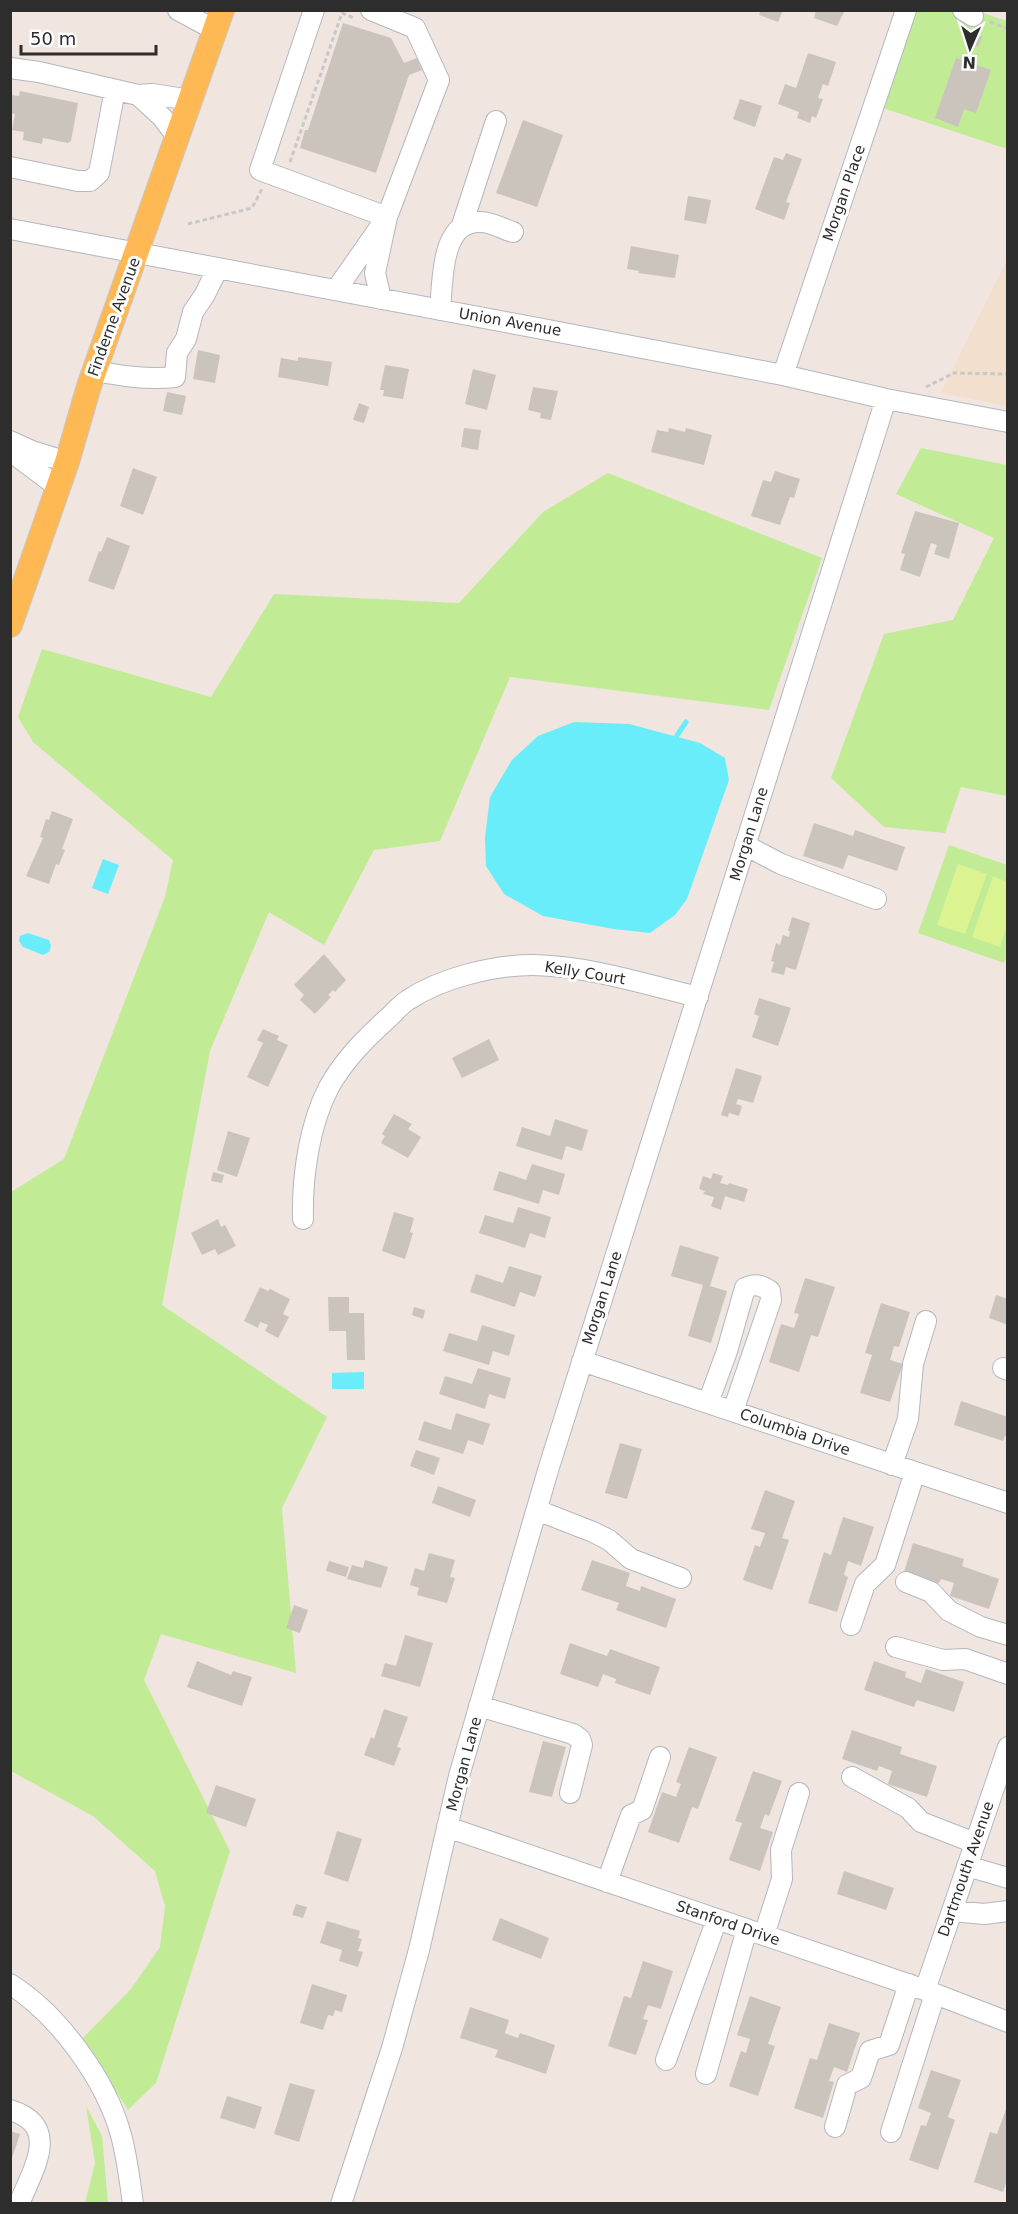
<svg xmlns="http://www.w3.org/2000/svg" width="1018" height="2214" font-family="'DejaVu Sans',sans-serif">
  <rect width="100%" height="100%" fill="#f0e5df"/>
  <path fill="#f2dfcd" d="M1007,260V406L941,393Z"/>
  <path fill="#c2eb96" d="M905,11H977L1007,21V149L871,104Z
    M921,448L1007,465V796L961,787L945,833L884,827L831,778L884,634L953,620L994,538L896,494Z
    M608,473L822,558L769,710L510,677L440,841L374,850L324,945L269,912L210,1051L162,1305L327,1417L282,1508L296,1673L161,1634L144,1680L230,1851L156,2083L128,2110L82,2039L131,1989L160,1947L165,1906L155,1871L93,1816L11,1771V1192L64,1159L165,897L173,860L33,742L18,717L42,649L211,697L274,594L459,603L543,512Z
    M949,845L1007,865L1008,953L1004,963L918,933Z
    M86,2106L102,2136L108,2203H85L95,2163Z"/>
  <path fill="#dbf391" d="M958,864L987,874L965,934L937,925Z
    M993,876L1007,882V925L1000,947L972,937Z"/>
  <path fill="#69edfa" d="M574,722L629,724L700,743L725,758L729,780L687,899L675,915L650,933L614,929L543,916L504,894L486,866L485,838L490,797L512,760L538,736Z
    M103,859L119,865L108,894L92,888Z
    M28,933L49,940L51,946L49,952L43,955L23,947L19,941L20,936Z
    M364,1372V1389H332V1373Z"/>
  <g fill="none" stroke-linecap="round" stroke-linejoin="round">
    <path stroke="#69edfa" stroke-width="5" d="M674,740L686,722"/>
  </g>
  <path fill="#cbc4bd" d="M761,10H783L778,22L759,15Z
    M816,10H845L837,26L814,18Z
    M343,23L391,38L404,63L417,58L422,70L409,75L376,173L300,148L305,130H308Z
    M973,34L982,37L978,47L969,44Z
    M808,53L836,62L828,86L823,84L818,98L823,99L816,118L812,116L810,123L797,118L799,112L778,104L785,84L796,88Z
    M956,58L991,70L976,113L964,109L958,127L935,118Z
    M20,91L78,103L71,141L68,143L43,138L42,144L23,140L24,132L12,130L15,114L10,113V95L19,96Z
    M740,99L762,106L755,127L733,119Z
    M523,120L563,135L537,207L496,193Z
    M786,153L802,159L786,202L790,203L784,220L755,209L774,157L783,160Z
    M688,196L711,200L706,224L684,220Z
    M631,246L679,255L675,278L638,273L639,271L627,269Z
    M198,350L220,355L215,383L193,379Z
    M298,357L332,362L328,386L278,377L281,358L298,361Z
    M385,365L409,369L403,399L383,396L384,390H380Z
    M473,369L496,375L487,410L465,404Z
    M533,387L558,391L551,420L540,418L541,413L528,410Z
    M167,392L186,396L182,415L163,411Z
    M359,403L369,407L364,423L353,420Z
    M464,428L481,430L478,450L461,447Z
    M669,428L685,432L686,428L712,435L704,465L651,452L657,430L668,432Z
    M133,468L157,477L143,515L120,506Z
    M775,471L800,479L794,498L790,497L780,525L751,516L763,480L771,482Z
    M915,511L959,523L949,559L934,554L937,545L931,543L920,577L900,570L905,554L901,553Z
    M107,537L130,546L114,590L88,581L99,551L101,552Z
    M52,811L73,819L62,849L65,850L59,865L56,864L49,884L26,876L43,838L40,837L46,819L49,820Z
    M814,823L853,836L855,830L905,847L897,871L848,855L843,869L803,856Z
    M792,917L810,923L796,970L786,967L784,975L771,972L774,962L771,961L776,943L780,945L783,935L789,937L790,931H788Z
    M324,954L346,980L335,992L333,990L328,995L331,997L315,1014L300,1000L304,995L294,985Z
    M759,998L791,1008L778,1046L752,1037L759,1016L754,1014Z
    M263,1029L279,1036L277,1040L288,1045L268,1087L247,1077L263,1043L257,1040Z
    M489,1039L499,1060L462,1078L452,1058Z
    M736,1068L762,1076L753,1103L738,1099L736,1104L742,1106L739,1116L729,1113L728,1117L721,1115Z
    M394,1114L412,1124L408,1129L421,1137L408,1158L381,1143L385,1136L382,1134Z
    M555,1119L588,1130L582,1151L566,1146L562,1160L516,1146L522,1127L550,1136Z
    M228,1131L250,1138L237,1177L217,1170Z
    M532,1164L565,1174L559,1195L543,1190L539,1204L493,1190L499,1171L526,1180Z
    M213,1172L224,1175L222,1183L211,1181Z
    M713,1173L723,1176L720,1183L728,1185L729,1183L748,1189L744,1202L725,1196L721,1210L711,1206L714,1197L703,1194L705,1191L699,1189L703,1176L711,1179Z
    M518,1207L551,1217L545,1238L530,1233L525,1248L479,1233L485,1215L513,1223Z
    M394,1212L414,1218L410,1232L413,1233L405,1259L382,1251Z
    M218,1219L221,1227L225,1225L236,1246L218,1255L215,1249L202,1255L191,1233Z
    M680,1245L719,1257L710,1286L727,1291L711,1343L688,1336L703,1285L671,1276Z
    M509,1266L542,1276L535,1297L520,1292L515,1307L470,1292L476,1274L503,1283Z
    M805,1278L835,1287L818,1337L811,1335L799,1372L769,1362L781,1324L794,1328L799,1314L794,1313Z
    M260,1287L268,1291L270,1289L290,1299L283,1314L289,1317L278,1338L265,1331L268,1325L260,1322L258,1328L244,1321Z
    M996,1295L1008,1299V1325L989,1318Z
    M328,1297H349V1313H364L365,1360H347L346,1331H329Z
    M881,1303L910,1312L899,1347L894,1346L890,1360L903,1364L890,1402L860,1393L872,1355L865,1353Z
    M414,1307L425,1310L423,1319L412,1315Z
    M482,1325L515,1335L509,1356L493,1351L489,1365L443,1351L449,1333L477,1341Z
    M478,1368L511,1378L505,1399L489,1394L485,1409L439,1394L445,1376L472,1384Z
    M961,1401L1008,1417V1437L1005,1436L1003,1441L954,1425Z
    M456,1413L490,1424L483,1445L468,1440L463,1454L418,1440L424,1421L451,1430Z
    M620,1443L642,1449L627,1499L605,1493Z
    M416,1450L440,1458L434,1475L410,1466Z
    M438,1486L476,1500L470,1517L432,1503Z
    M765,1490L795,1501L782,1538L789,1540L772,1590L743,1580L755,1545L760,1547L765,1533L751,1529Z
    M843,1517L874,1527L861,1566L848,1561L844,1575L848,1577L837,1612L808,1603L824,1552L831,1555Z
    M913,1543L964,1559L962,1566L999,1579L989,1609L950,1596L954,1583L941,1579L939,1583L904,1572Z
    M429,1553L455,1560L450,1577L455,1578L447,1603L417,1595L419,1588L410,1585L415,1568L424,1571Z
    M365,1560L388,1567L381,1588L347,1579L352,1565L363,1568Z
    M592,1560L630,1573L626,1586L640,1591L641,1586L676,1599L666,1628L616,1610L619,1603L581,1590Z
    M329,1561L349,1567L346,1577L326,1571Z
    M294,1605L308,1610L300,1633L286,1628Z
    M405,1635L433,1643L420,1687L381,1676L385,1663L396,1666Z
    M570,1643L607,1656L610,1649L660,1667L650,1695L615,1683L616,1679L603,1674L598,1687L560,1674Z
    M197,1661L231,1675L233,1671L252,1677L242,1706L187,1687Z
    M874,1661L906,1672L905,1677L921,1683L926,1669L964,1682L954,1712L917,1700L914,1707L864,1690Z
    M384,1709L408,1717L397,1747L401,1748L394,1766L364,1755L371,1737L374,1739Z
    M852,1730L902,1747L900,1754L937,1766L927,1797L888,1784L892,1771L879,1766L877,1771L842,1759Z
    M543,1741L566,1747L552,1797L529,1792Z
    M689,1747L717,1757L698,1809L692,1807L679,1843L648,1832L662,1792L676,1797L681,1784L676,1782Z
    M753,1771L782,1781L769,1816L765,1814L760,1828L773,1832L760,1871L729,1860L742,1823L735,1821Z
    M216,1785L256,1799L246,1827L206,1813Z
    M337,1831L362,1839L348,1882L324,1874Z
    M844,1871L894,1888L886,1910L837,1894Z
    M296,1904L307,1907L303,1918L292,1915Z
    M500,1918L549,1938L541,1959L492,1940Z
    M327,1921L360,1931L358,1938L362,1939L358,1951L363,1952L358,1967L339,1961L342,1950L320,1943Z
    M643,1961L673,1971L661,2009L648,2005L643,2019L648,2020L636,2055L608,2046L624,1996L631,1998Z
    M312,1984L347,1995L342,2012L335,2010L333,2016L328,2015L323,2030L300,2023Z
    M750,1996L781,2007L768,2044L775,2046L758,2096L729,2086L741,2051L746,2053L750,2039L737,2035Z
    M470,2007L509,2020L505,2033L518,2038L520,2033L555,2045L546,2074L495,2057L498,2050L460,2038Z
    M829,2023L860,2033L847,2072L834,2067L829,2081L834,2082L823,2118L794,2108L810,2058L817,2060Z
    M931,2070L961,2080L948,2117L955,2120L938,2170L909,2160L921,2125L926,2126L931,2113L918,2108Z
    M290,2083L315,2090L299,2142L274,2134Z
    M227,2096L262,2107L255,2129L220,2118Z
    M1008,2104V2177L1003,2192L974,2182L990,2132L997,2134Z
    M10,2131L20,2134L11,2161H10Z"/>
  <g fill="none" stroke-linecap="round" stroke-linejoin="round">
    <defs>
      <path id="minor" d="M178,10L215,30
        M314,10L260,170L387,217L336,290
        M371,10L415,28L439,80L387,217L375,273L381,299
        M963,10L973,16
        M10,68L39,72L138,95L152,94L191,100
        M138,95L162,117L178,138
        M10,167L78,181H90L99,173L115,90
        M462,225L496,121
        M10,229L569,334L783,375L886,399L1008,422
        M440,310C443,281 440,220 481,222C491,222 503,229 513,232
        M95,371C122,376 147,380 175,377L177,353L186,339L193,312L204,296L218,268
        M783,375L906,10
        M10,441L32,451L67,462
        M10,451L58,487
        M745,845L781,864L876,899
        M303,1219C302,1177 309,1125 329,1087C344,1060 365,1039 387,1019C394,1013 400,1005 408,1000C441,978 493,965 533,965C589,966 644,984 698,997
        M582,1361L1008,1503
        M1003,1368L1008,1370
        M708,1403L727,1351L745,1288C755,1283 761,1285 770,1291L771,1300L733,1411
        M892,1465L908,1419L913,1364L926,1321
        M537,1510L593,1532L609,1540L631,1559L681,1578
        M906,1582L931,1592L949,1611L981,1627L1008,1635
        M851,1625L865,1584L885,1565L915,1472
        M896,1647L943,1660L965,1659L1008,1674
        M479,1706L573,1734L580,1739L582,1745L570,1793
        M852,1777L908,1808L921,1822L975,1843
        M447,1827L925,1990L1008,2022
        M967,1866L1008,1878
        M607,1882L631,1815L642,1810L660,1757
        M952,1911L984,1914L1008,1911
        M764,1935L782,1879L781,1850L799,1793
        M10,1984C59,2015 106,2080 121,2135C127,2157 130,2181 133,2204
        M925,1990L1008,1747
        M666,2060L717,1919
        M706,2074L747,1929
        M10,2110C62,2126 33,2169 19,2204
        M835,2127L847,2085L861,2078L870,2051L889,2045L909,1984
        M891,2132L935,1994
        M341,2204L392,2048L419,1950L459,1776L549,1467L886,399"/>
      <path id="major" d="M10,625L67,462L89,386L222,10"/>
    </defs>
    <use href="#minor" stroke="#b2b7c2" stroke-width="22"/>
    <use href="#major" stroke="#c8c8c8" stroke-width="26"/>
    <path stroke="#c8c8c8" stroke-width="3" stroke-dasharray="4.5 3" stroke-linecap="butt" d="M990,22L1008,29
      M290,162L342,13L354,18
      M188,224L252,208L262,189
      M926,387L954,373L1008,374"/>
    <use href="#minor" stroke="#fff" stroke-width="20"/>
    <use href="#major" stroke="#feb955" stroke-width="24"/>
  </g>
  <g text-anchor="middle" stroke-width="6" stroke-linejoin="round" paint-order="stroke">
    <g font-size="15" fill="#2d2d2d" stroke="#fff">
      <text transform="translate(844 193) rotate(-71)" y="5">Morgan Place</text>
      <text transform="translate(114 317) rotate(-70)" y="5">Finderne Avenue</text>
      <text transform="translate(510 322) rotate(10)" y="5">Union Avenue</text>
      <text transform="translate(749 834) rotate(-73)" y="5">Morgan Lane</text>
      <text transform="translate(585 973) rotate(9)" y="5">Kelly Court</text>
      <text transform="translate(602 1298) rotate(-72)" y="5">Morgan Lane</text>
      <text transform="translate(795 1432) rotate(19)" y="5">Columbia Drive</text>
      <text transform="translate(464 1764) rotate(-75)" y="5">Morgan Lane</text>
      <text transform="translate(966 1869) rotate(-71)" y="5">Dartmouth Avenue</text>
      <text transform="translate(728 1923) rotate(19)" y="5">Stanford Drive</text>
    </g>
  </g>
  <rect width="1018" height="2214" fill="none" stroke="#2d2d2d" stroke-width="24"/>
  <g transform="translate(970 48) rotate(183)" stroke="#ffffff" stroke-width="4.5" paint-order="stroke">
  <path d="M0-4.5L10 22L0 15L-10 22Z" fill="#2d2d2d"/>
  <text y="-9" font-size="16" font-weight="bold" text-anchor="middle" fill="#2d2d2d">N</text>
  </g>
  <path d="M21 45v9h135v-9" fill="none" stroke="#2d2d2d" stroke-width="3"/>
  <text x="30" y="45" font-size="18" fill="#2d2d2d" stroke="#ffffff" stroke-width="4.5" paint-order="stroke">50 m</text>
</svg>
